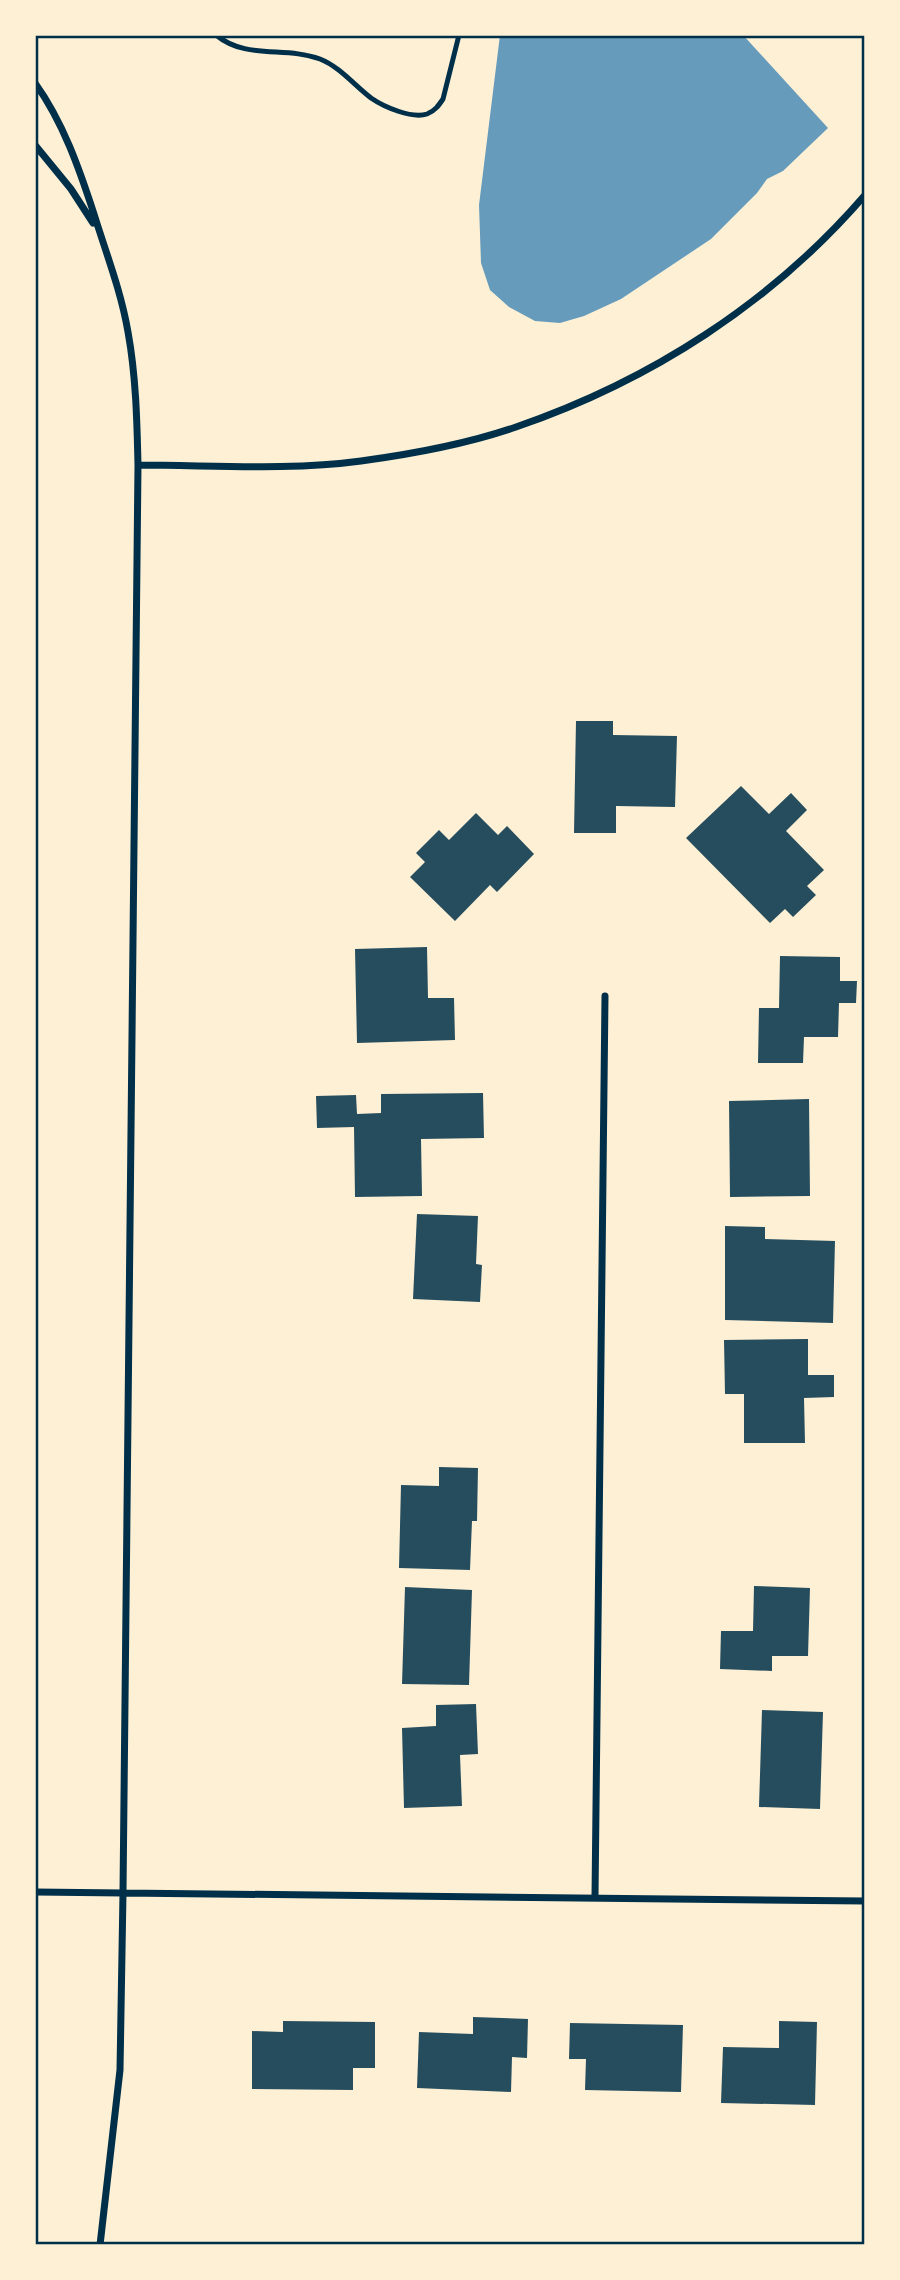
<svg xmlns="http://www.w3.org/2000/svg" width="900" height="2280" font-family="'Noto Sans',sans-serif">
  <rect width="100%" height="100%" fill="#fdf0d5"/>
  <path fill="#669bbc" d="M500,35H743L828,128L783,171L767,179L757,193L711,239L621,299L584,316L560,323L535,321L509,307L490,290L481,263L479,205Z"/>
  <path fill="#264d5e" d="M576,721H613V735L677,736L675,807L616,806V833H574Z
    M741,786L769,814L791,793L807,810L786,831L824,870L807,886L816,895L793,917L785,909L770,923L686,838Z
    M476,813L498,835L507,826L534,854L497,892L490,885L455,921L410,877L425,862L416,853L439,830L449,840Z
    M427,947L428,998H454L455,1040L357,1043L355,949Z
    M780,956L840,957V981H857L856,1003H839L838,1037H804L803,1063H758L759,1008H779Z
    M483,1093L484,1138L421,1139L422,1196L355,1197L354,1127L317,1128L316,1096L356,1095L357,1114L381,1113V1094Z
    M809,1099L810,1196L730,1197L729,1101Z
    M417,1214L478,1216L476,1264L482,1265L480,1302L413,1299Z
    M725,1226L765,1227V1239L835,1241L833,1323L725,1320Z
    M808,1339V1375H834V1397L804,1398L805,1443H744V1394H725L724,1340Z
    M439,1467L478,1468L477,1521H472L470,1570L399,1568L401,1485L439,1486Z
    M754,1586L810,1588L808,1656H772V1671L720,1669L721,1631H753Z
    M405,1587L472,1590L469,1685L402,1684Z
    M476,1704L478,1754L460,1755L462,1806L404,1808L402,1728L436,1726V1705Z
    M762,1710L823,1712L820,1809L759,1807Z
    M473,2017L528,2019L527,2058L512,2057L511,2092L417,2088L419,2032L473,2034Z
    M283,2021L375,2022V2068H353V2090L252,2089V2031L283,2032Z
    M779,2021L817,2022L815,2105L721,2103L723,2047L779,2048Z
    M570,2023L683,2025L681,2092L585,2090L586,2059H569Z"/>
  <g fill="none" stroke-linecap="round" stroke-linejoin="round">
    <path stroke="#003049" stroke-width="5" d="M216,35C246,60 285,46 320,59C340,67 354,85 371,98C384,107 412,119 427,114C435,111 439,105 443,99L459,35"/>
    <path stroke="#003049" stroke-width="7" d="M35,83C63,122 79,168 94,214C106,253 121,291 128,332C136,376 137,421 138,465L123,1893L120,2070L100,2245
      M35,145L71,189L93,223
      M138,465C212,465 288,471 361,461C413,454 467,444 516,427C650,381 772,303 865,195
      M35,1892L865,1901
      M595,1897L605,996"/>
  </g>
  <rect width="900" height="2280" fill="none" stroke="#fdf0d5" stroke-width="74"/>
  <rect x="37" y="37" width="826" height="2206" fill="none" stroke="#003049" stroke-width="2.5"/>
</svg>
